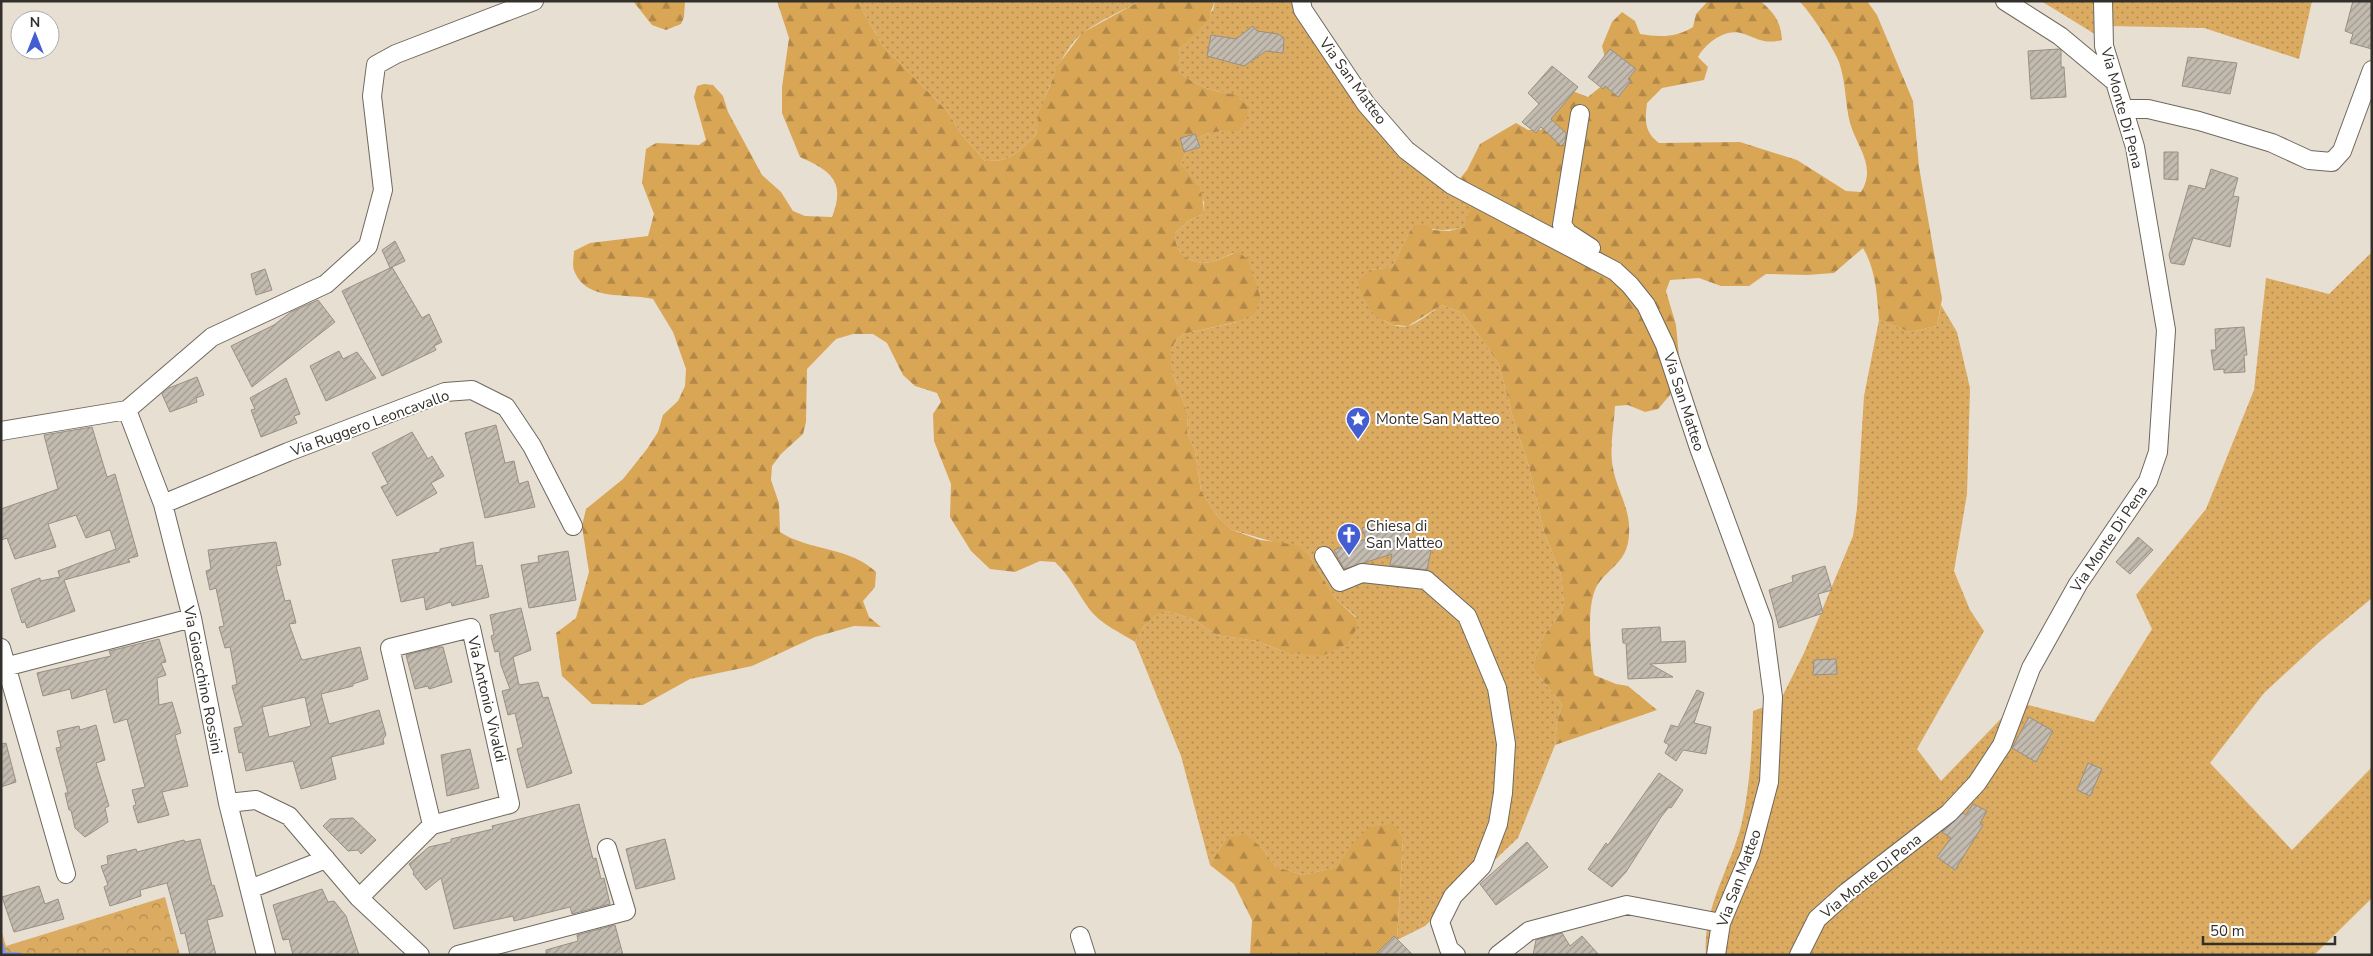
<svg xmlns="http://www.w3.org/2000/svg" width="2373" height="956" font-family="'Nunito Sans',sans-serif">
  <defs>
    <pattern id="grass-dots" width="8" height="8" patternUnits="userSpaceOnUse" patternTransform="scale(1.25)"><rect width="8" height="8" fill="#dbab61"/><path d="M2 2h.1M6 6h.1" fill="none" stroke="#b28c50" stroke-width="1.8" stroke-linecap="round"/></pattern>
    <pattern id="forest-firs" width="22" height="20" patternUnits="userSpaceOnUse" patternTransform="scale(1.25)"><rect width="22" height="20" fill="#d9a656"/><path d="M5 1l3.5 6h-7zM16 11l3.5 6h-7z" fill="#b18847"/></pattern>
    <pattern id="park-crowns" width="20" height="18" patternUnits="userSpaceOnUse" patternTransform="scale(1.25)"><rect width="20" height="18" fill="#dbab61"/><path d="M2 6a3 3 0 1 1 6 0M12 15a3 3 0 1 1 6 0" fill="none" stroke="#b28c50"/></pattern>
    <pattern id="building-hatch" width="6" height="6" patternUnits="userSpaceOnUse" patternTransform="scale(1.25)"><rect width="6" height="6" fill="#c3bbaf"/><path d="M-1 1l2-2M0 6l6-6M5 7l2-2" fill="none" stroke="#9f988f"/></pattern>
  </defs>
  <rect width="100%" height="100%" fill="#e8dfd3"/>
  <path fill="url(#grass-dots)" d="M857,1H1140C1122,11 1100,20 1083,33C1059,51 1040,106 1036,135C1018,152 1012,162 985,161L962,135L947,111L882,45Z
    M1215,1H1301L1391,129L1481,198L1464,227C1445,232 1431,230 1413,225L1392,267L1370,270L1363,299C1372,312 1389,330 1408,326C1419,323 1432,311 1442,305L1463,313L1499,364L1513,418L1529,467L1544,532L1561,574L1564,602L1562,611L1546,633L1538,675L1562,704L1557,724L1555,745L1518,838L1425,926L1397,940L1403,838L1350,846L1339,867L1303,875L1276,867L1261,847L1226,838L1210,865L1181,756L1135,642L1144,626L1157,612L1168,611L1195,620L1216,635L1257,641L1285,652L1356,617L1335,598L1310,557L1277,543L1232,530L1218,517L1201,491L1195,451L1187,432L1188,414L1171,369V351L1175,342L1183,334L1237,322L1233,253C1226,256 1218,261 1211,262C1191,266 1174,253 1175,233L1188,221L1203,214L1204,202L1181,164C1193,132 1207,131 1238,131L1235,94C1215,93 1192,85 1178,70V50L1213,10Z
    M2041,1H2312L2299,59L2204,28L2110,26L2098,36Z
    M2372,252V598L2318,643L2264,693L2210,763L2292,850L2372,767V898L2314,955H1706C1702,909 1732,865 1742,822C1750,785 1752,748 1753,711L1780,701L1804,653L1853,536L1857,508L1864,396L1879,320L1910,332L1937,326L1941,305L1957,332L1970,388L1967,494L1954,571L1970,610L1984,631L1917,749L1941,781L2017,702L2094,722L2152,629L2136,595L2206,509L2254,390L2266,278L2329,294Z"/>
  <path fill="url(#forest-firs)" d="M633,1H685L684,17L681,24L666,30L652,25Z
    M777,1H857L882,45L947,111L962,135L985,161C1012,162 1018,152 1036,135L1039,113L1058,65L1082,33L1140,1H1215L1207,21L1178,50V70C1192,85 1215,93 1235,94L1248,107L1247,119L1238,131C1207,131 1193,132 1181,164C1195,183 1205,189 1203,214L1188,221L1175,233C1174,253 1191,266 1211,262C1222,260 1229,253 1240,253L1248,260L1261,299L1254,314L1236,322L1183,334L1175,342L1171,351V369L1188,414L1187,432L1195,451L1201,491L1218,517L1232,530L1260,540L1297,545L1310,557L1335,598L1356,618L1357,628L1347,644L1322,656L1285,652L1257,641L1216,635L1195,620L1168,611L1157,613L1144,626L1135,642C1121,633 1101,624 1090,610C1078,594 1071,577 1055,562L1040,561L1015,572L990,569L971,551L950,517L951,484L934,441L933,414L941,402L937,393L915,386L903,375L887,343L873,334H853L836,339L807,369L806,422L803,434L781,454L772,466L771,480L779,503L780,532C809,551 851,547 876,572L875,587L863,601L869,617L881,627L854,626L815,637L752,666L690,679L643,705L592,704L562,676L556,633L576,618L589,572L582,526L586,509L623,479L647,449L658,432L663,415L678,401L685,386L686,369L673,332L653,299C628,293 585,302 574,270C572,265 574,256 574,251L590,243L648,236L654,214L642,183L646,149L656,143L699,145L706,140L694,97L697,86L704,84L713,85L723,96L728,112L762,175L781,192L793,211L805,216L832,217C846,181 831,171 800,157L782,113V87L789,38Z
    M1708,1H1760C1774,12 1781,22 1782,40C1764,44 1761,40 1744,34C1726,27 1706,43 1698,57L1708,67L1704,80L1662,88L1647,103C1645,120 1644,132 1659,143L1740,142L1797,160L1846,191L1861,192C1877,167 1857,147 1850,123C1845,103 1846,82 1839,62C1834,49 1810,11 1799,1H1867L1877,15L1913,101L1919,167L1942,299L1937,326L1910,332L1879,320C1877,295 1876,270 1863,248L1834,273L1807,275L1766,274L1749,286H1721L1699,278L1670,280L1666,291L1676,325L1679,356L1678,370L1670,395L1658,409L1645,412L1628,405L1615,406C1614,426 1609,448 1613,468C1617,491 1631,509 1629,534C1628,561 1611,566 1598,584C1585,604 1591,652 1594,675L1616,684L1628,686L1657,710L1555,745L1557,724L1562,704L1538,675L1534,665L1546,633L1562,611L1564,602L1561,574L1544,532L1529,467L1513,418L1499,364L1463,313L1442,305L1408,326L1393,325L1375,316L1363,299L1358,281L1370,270L1392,267L1413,225H1427L1433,230L1449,231L1464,227L1472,204L1458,181L1467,170L1480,144L1516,123L1528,130H1541L1562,93L1575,92L1588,97L1599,88L1611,82L1602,46L1612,22L1622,12L1635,21L1640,34C1659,37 1676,38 1693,27L1696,14Z
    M1393,824L1403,838L1397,940L1381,955H1250L1252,920L1234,884L1210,865L1226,838L1245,834L1261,847L1276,867L1303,875L1338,867L1350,846L1370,827Z"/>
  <path fill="url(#park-crowns)" d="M165,897L180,955H1V929L6,946Z"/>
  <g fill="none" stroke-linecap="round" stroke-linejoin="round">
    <path stroke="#8199e4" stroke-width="5" d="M1,944L4,954L20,955"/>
  </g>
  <path fill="url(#building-hatch)" stroke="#989084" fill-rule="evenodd" d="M2353,1H2372V49L2350,43L2353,34L2345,31Z
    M1253,26L1257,31L1278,34L1284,38L1283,53L1266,51L1244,66L1207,56L1211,35L1236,39Z
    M1610,49L1636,69L1628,79L1631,81L1618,97L1605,86L1603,89L1588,77Z
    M2059,49L2061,50V67H2064L2066,97L2031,99L2028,51Z
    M2188,57L2237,63L2230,94L2182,86Z
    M1552,66L1578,87L1551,119L1566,133L1565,142L1561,146L1541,127L1536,133L1522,122L1539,104L1528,93Z
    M1195,134L1200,147L1184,152L1180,138Z
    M2164,152H2178V180L2164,179Z
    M2211,169L2238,178L2233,196L2239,197L2230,247L2193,238L2184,265L2171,263L2169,255L2189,185L2205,189Z
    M395,241L405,261L390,268L382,250Z
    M392,267L422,318L429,314L442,342L434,346L436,350L382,376L342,291Z
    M265,269L272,290L256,295L251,274Z
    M318,300L335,322L252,387L231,346L274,325L291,312Z
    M2244,327L2247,355H2244L2245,372L2224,373V369L2214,370L2211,350H2216L2215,329Z
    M339,351L343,359L357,352L376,378L326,401L310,366Z
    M197,377L204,395L196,398L197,402L170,412L162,394L169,388Z
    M286,378L300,414L294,416L297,423L261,437L251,410L255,409L250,398Z
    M496,425L505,463L514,461L519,484L528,481L535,507L485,518L465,433Z
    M92,427L107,477L115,474L138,556L128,559L130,562L64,580L75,611L27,628L25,622L22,623L11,589L40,578V581L60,577L58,571L116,549L110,530L86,538L76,515L48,524L56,547L15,559L7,538L1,540V509L58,489L44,435Z
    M412,432L428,459L432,456L444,476L431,483L437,493L397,516L381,487L388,484L372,453Z
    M1375,524L1377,528L1409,533L1407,545L1431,550L1427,570L1390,565L1392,554L1344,569L1334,550L1366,539L1362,528Z
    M2138,537L2153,550L2130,574L2116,562Z
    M276,542L281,565L276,566L285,601L290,600L296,623L289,624L301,658L303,660L360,647L368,679L353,684V686L321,694L329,724L379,710L386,735L383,739L384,744L331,757L336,779L301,789L293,761L246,771L242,752L239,753L234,728L243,726L232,686L237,684L230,647L225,648L219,627L224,626L216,588L210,590L206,571L211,569L208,550ZM305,697L311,726L269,737L262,707Z
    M473,542L476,566L482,565L489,597L452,606L451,602L426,610L424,597L401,602L392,560L440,552V549Z
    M568,551L576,600L529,608L521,565L539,562L538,556Z
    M1825,566L1832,590L1818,594L1823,613L1779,628L1769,590L1793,582L1792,576Z
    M521,608L531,650L513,657L519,685L538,682L543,698L548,697L572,773L527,788L517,749L523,747L515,713L508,715L502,691L510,689L501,665L499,651L495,652L491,636L494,635L490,615Z
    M1660,627L1661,642L1685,641L1686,662L1650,664L1673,677L1628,679L1626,643H1623L1622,629Z
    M159,639L166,662L161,663L166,675L157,678L159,705L172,702L181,733L175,735L188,786L162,792L169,815L138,823L133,806L136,805L132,790L145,787L127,719L114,723L106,689L72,699L70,689L43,696L37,673L111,656L109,651Z
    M438,647H443L452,682L429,689L428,686L415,689L406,655Z
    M1836,659L1837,674L1813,675L1814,660Z
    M1697,690L1704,693L1694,723L1711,727L1706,754L1683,750L1676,761L1665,753L1669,745L1664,742L1671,725L1678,727Z
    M2029,717L2053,731L2036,762L2012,748Z
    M96,725L105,760L96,763L109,806L105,808L108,822L85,837L75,828L71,810H69L65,793H68L56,748L61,747L57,731L79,726L80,730Z
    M6,743L16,782L1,787V744Z
    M470,749L479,788L447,796L441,755Z
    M2088,763L2102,769L2090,796L2077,790Z
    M1659,773L1683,790L1671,808L1669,807L1661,817L1626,872L1612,887L1588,869L1606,843L1608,845Z
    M579,804L593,859L596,858L601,879L604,878L610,904L572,914L570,907L514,921L513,916L454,929L441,878L426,890L413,874L414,872L409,864L429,847L451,842V839L493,829L492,826Z
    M1973,804L1987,811L1980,823L1983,825L1955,870L1937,857L1951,838L1942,832L1963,813L1966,815Z
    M353,818L376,840L361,854L358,850L348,851L323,826L330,819Z
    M200,839L212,886L214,885L223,916L207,920L216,955H190L185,933L181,934L167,883L140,890L141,896L110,906L104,887L108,885L101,866L108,864L107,856L136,849L137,852L184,840L185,842Z
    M665,839L675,879L636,889L626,849Z
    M1527,842L1548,867L1496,905L1480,884Z
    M39,886L45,904L58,899L64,919L14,932L2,897Z
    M322,889L328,902L334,901L346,916L359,955H293L289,939L283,940L273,905Z
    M615,925L623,955H546V950L578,941L577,935Z
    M1562,933L1570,946L1582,936L1599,955H1533L1536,940Z
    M1394,936L1413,955H1375Z"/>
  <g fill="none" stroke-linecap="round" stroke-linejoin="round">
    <defs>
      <path id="street" d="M1301,1L1303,10L1366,104L1406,150L1452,185L1615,271L1630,285L1646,305L1665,345L1699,448L1763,622L1773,697L1769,782L1750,854L1721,923L1716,955
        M2005,1L2060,36L2114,81
        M2125,109H2148L2199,121L2272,143L2309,160L2332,162L2342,151L2372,70
        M1580,114L1562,225L1568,233L1591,248
        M127,410L163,504L192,618L228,803L266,955
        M1,431L127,410L212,337L326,284L368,246L383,190L372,96L376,65L396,54L534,1
        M163,504L288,452L445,392L472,390L506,407L532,446L573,526
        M1324,556L1340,582L1362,573L1426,580L1467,616L1497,688L1506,744L1503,793L1498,824L1482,866L1453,896L1440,922L1449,949L1456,955
        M1,648L66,874
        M1,668L192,618
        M228,803L256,800L289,816L359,898L420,955
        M250,889L326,859
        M359,898L432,825L390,648L471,628L510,804L432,825
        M1080,936L1086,955
        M458,955L626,911L607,848
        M1498,955L1529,931L1627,905L1721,923
        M1799,955L1817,919L1847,892L1949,813L1977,783L2002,745L2031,668L2078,584L2148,481L2158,452L2166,330L2135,147L2104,46L2103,1"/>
    </defs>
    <use href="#street" stroke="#6f685d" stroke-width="20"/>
    <use href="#street" stroke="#fff" stroke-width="18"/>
  </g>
  <defs>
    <symbol id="sight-pin" viewBox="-11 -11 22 30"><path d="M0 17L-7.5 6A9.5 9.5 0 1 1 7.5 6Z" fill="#445dd1" stroke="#fff"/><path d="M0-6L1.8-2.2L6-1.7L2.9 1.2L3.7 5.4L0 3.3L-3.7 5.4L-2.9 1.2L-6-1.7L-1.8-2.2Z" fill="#fff"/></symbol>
    <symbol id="church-pin" viewBox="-11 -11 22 30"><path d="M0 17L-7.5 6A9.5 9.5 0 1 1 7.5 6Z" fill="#445dd1" stroke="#fff"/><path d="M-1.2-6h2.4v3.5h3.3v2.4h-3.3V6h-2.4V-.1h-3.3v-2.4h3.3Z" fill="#fff"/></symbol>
  </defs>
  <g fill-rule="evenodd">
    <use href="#sight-pin" x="1344" y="405" width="28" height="38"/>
    <use href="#church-pin" x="1335" y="521" width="28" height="38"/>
  </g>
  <g text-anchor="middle" stroke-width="4" stroke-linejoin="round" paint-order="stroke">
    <g font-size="15" fill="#33302b" stroke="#fff">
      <text transform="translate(1353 81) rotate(54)" y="5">Via San Matteo</text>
      <text transform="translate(2122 108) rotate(75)" y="5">Via Monte Di Pena</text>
      <text transform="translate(1684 402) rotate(72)" y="5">Via San Matteo</text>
      <text transform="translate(370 423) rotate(-20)" y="5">Via Ruggero Leoncavallo</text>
      <text transform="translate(2109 539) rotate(-56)" y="5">Via Monte Di Pena</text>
      <text transform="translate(203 680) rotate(79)" y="5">Via Gioacchino Rossini</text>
      <text transform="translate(487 699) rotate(77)" y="5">Via Antonio Vivaldi</text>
      <text transform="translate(1871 876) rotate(-39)" y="5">Via Monte Di Pena</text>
      <text transform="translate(1739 878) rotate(-70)" y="5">Via San Matteo</text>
    </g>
    <g font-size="15" fill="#33302b" stroke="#fff" text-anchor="start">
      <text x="1376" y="424">Monte San Matteo</text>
      <text x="1366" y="531">Chiesa di<tspan x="1366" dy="17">San Matteo</tspan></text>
    </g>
  </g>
  <rect width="2373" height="956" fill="none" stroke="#33302b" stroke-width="5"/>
  <g transform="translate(35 35)"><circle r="24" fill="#ffffff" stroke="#adacaa"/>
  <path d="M0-4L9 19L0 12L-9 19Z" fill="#445dd1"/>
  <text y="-8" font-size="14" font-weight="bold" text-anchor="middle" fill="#33302b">N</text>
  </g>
  <path d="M2203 936v8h132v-8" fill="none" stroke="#33302b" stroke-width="2.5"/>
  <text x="2210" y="936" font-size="15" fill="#33302b" stroke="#ffffff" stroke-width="4" paint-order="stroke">50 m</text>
</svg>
